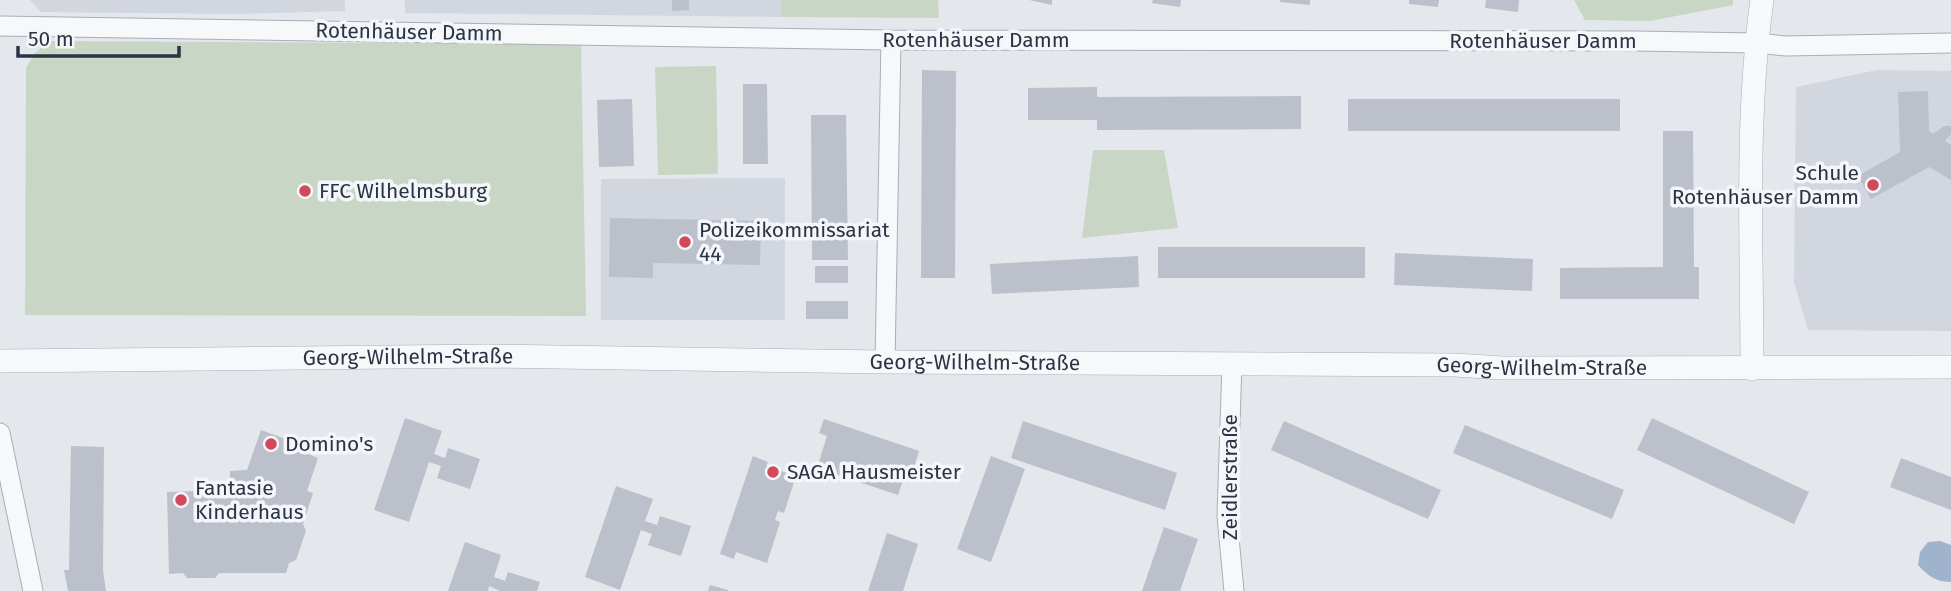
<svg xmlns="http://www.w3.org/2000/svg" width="1951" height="591" font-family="'Fira Sans',sans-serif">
  <rect width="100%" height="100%" fill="#e4e7ec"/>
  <path fill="#d2d6de" d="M30,0H345V11L235,14L41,12Z
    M405,0H781V17L405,13Z
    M1877,70L1951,71V331L1808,330L1794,282L1796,87Z
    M785,178V320H601V179Z"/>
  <path fill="#c9d6c5" d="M781,0H938L939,18L781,17Z
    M1574,0H1733V5L1650,21L1585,20Z
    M49,41L581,44L586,316L25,315L26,68L34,54Z
    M716,66L718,174L658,175L655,67Z
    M1093,150H1164L1178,228L1082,238Z"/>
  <path fill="#9fb4cc" d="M1940,541L1951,545V582C1936,582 1928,576 1918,565L1920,552L1928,542Z"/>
  <path fill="#bbc0ca" d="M672,0H689V10L672,11Z
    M1029,0H1052V5Z
    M1153,0H1181L1180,7L1152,3Z
    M1280,0H1310V5L1280,2Z
    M1409,0H1439L1438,7L1409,4Z
    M1486,0H1519L1518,12L1485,8Z
    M922,70L956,71L955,278H921Z
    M743,84H767L768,164H743Z
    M1097,87V97L1301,96V129L1097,130V120H1028V88Z
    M1928,91L1929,131L1933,134L1944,126H1951V134L1945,141L1951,145V180L1929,167L1871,199L1858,176L1900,152L1898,92Z
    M632,99L634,166L599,167L597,100Z
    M1348,99H1620V131H1348Z
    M811,115H846L848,260H812Z
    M1663,131H1693L1694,267H1699V299H1560V268L1663,267Z
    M610,218L761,221L760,265L653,263V278L609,277Z
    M1158,247H1365V278H1158Z
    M1395,253L1533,259L1532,291L1394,285Z
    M1138,256L1139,287L992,294L990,264Z
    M815,266H848V283H815Z
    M806,301H848V319H806Z
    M405,418L442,431L434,454L445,458L448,448L480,459L470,489L437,478L441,466L429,462L409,522L374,510Z
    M1652,418L1809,492L1794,524L1637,450Z
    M824,419L919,451L914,467L908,465L898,495L859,482L862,476L847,471L844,477L817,468L827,436L819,433Z
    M1023,421L1177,473L1165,510L1011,458Z
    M1284,421L1441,490L1428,519L1271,450Z
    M1465,425L1624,490L1612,519L1453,453Z
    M261,430L305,446L303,452L318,458L307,491L313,493L303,524L306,531L296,560L289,563L286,573H219L215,578H187L183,573L169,574L167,492L230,490V471L247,470Z
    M71,446L104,447L103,570L106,591H68L64,570H69Z
    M753,456L768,462L766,466L796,476L784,513L778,511L775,520L780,522L767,563L736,552L734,559L720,554Z
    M991,456L1025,469L991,562L957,549Z
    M1901,458L1951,477V510L1890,487Z
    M616,486L653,499L645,521L657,525L660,516L691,526L681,556L648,545L652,534L641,530L620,590L585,577Z
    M1164,527L1198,539L1180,591H1142Z
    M887,533L918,544L903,591H868Z
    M465,542L501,555L494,577L505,581L508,572L540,582L537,591H500L489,586L488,591H448Z
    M710,585L728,590V591H708Z"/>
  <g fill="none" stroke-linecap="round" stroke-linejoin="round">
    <defs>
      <path id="minor" d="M0,26L891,40L1636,41L1756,43L1786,46L1951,43
        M885,362L891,40
        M1232,363L1227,516L1234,591
        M0,433L33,591"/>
      <g id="tertiary">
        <path id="s1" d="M0,361L488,356L885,362L1455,365L1503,368L1951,367"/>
        <path d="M1752,369C1752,246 1745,122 1762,0"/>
      </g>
    </defs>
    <use href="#minor" stroke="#a9aeb7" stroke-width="21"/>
    <use href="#tertiary" stroke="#a9aeb7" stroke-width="24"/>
    <use href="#minor" stroke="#f7f8fa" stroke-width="19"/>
    <use href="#tertiary" stroke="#f7f8fa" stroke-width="23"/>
  </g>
  <g fill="#d1495b" stroke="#f4f6f9" stroke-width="2.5">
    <circle cx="1873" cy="185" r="7"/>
    <circle cx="305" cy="191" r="7"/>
    <circle cx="685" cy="242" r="7"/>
    <circle cx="271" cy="444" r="7"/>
    <circle cx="773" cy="472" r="7"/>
    <circle cx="181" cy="500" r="7"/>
  </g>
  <g text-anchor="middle" stroke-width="7" stroke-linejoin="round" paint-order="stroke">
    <g font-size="21" fill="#2b3445" stroke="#f4f6f9">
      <text transform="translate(409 32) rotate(1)" y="7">Rotenhäuser Damm</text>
      <text x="976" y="47">Rotenhäuser Damm</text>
      <text x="1543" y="48">Rotenhäuser Damm</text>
      <text dy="7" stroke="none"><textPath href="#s1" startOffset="408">Georg-Wilhelm-Straße</textPath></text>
      <text dy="7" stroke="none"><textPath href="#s1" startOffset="975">Georg-Wilhelm-Straße</textPath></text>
      <text dy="7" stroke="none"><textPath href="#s1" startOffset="1542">Georg-Wilhelm-Straße</textPath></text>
      <text transform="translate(1230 477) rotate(-90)" y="7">Zeidlerstraße</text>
    </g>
    <g font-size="21" fill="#2b3445" stroke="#f4f6f9" text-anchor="start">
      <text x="1859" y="180" text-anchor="end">Schule<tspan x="1859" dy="24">Rotenhäuser Damm</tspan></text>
      <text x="319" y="198">FFC Wilhelmsburg</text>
      <text x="699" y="237">Polizeikommissariat<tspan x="699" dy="24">44</tspan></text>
      <text x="285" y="451">Domino's</text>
      <text x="787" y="479">SAGA Hausmeister</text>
      <text x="195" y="495">Fantasie<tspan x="195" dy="24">Kinderhaus</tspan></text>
    </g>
  </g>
  <path d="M18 46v10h161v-10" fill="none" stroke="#2b3445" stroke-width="3.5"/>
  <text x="28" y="46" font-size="21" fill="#2b3445" stroke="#f4f6f9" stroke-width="5" paint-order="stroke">50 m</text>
</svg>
